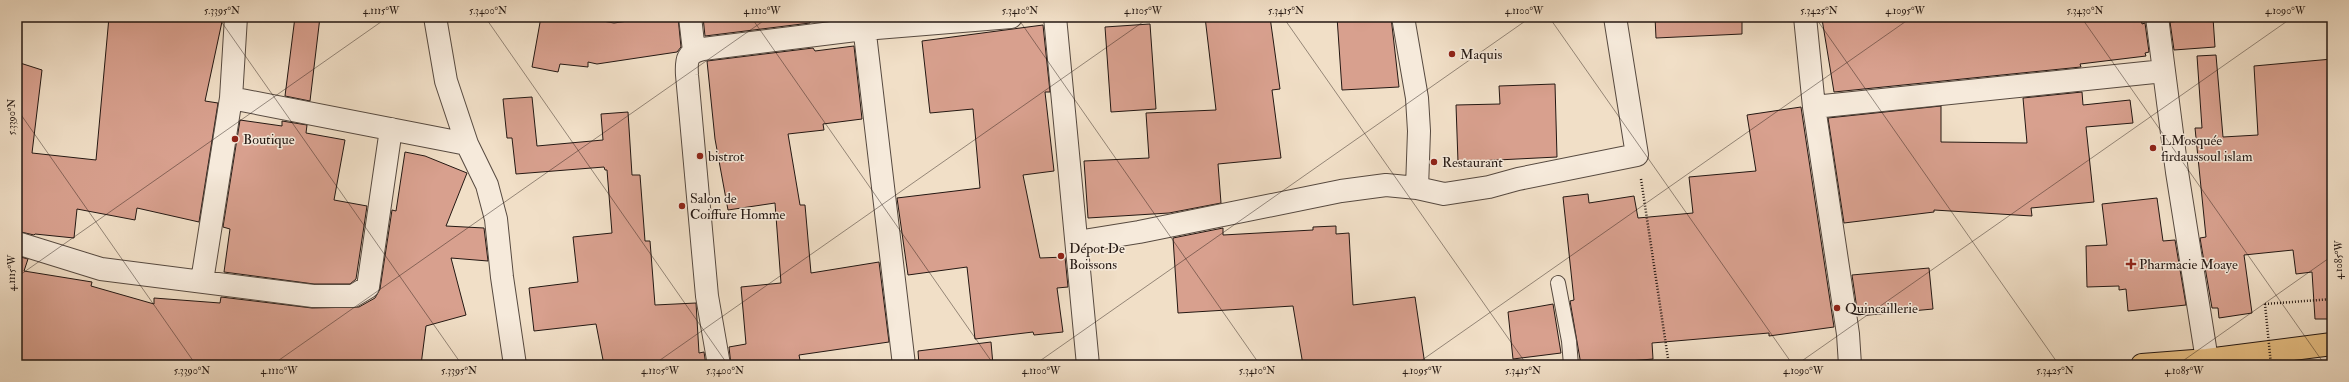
<svg xmlns="http://www.w3.org/2000/svg" width="2349" height="382" font-family="'IM FELL Double Pica',serif">
  <rect width="100%" height="100%" fill="#f1dfc7"/>
  <filter id="stains"><feTurbulence type="fractalNoise" baseFrequency=".005" numOctaves="4"/><feColorMatrix values="0 0 0 0 .2 0 0 0 0 .09 0 0 0 0 .02 0 0 0 .5 -.17"/></filter>
  <radialGradient id="worn" r=".72"><stop offset=".6" stop-color="#630" stop-opacity="0"/><stop offset="1" stop-color="#630" stop-opacity=".3"/></radialGradient>
  <path fill="#d8a08e" stroke="#241813" d="M109,17H223L205,101L218,103L199,222L137,208L135,220L77,209L74,238L35,234L34,235L17,231V62L42,70L32,153L96,160Z
    M295,17H320L310,101L285,96Z
    M541,17H580L614,23L656,17H678L681,47L677,52L597,64L588,62V67L560,64L558,72L532,67Z
    M703,17H810V23L705,36Z
    M1205,17H1270L1280,89L1272,90L1281,158L1218,164L1221,203L1169,213L1088,218L1084,161L1149,158L1146,113L1216,110Z
    M1337,17H1391L1399,87L1342,90Z
    M1655,17H1742V34L1656,38Z
    M1836,17H2141L2142,24L2145,23L2149,52L2145,53L2146,56L2080,64L2081,67L1834,92L1822,19Z
    M2213,18L2215,47L2174,50L2170,22Z
    M1150,24L1156,109L1111,112L1105,27Z
    M1043,25L1050,92H1045L1054,171L1023,175L1040,258L1065,257L1068,287L1057,288L1063,332L1034,335L1033,332L975,339L967,267L908,275L897,198L980,188L973,109L930,113L922,41Z
    M854,46L862,119L823,124L824,130L788,134L800,205H805L811,273L879,262L889,342L799,355L801,365H731L729,347L746,344L741,287L781,283L775,203L728,210L715,139L707,61L813,48L815,51Z
    M2216,55L2223,137L2258,135L2254,66L2332,59V319H2315L2312,272L2296,274L2293,250L2244,255L2252,313L2219,318L2218,308H2212L2200,238L2206,237L2195,128H2202L2197,56Z
    M1555,84L1557,157L1458,162L1456,105L1500,104L1499,86Z
    M2082,92L2083,105L2130,100L2133,123L2086,127L2094,202L2031,208L2032,216L1934,210V212L1844,223L1828,118L1941,106V142L2027,143L2023,98Z
    M532,97L537,146L603,140L601,114L628,112L632,175H640L645,241H650L655,305L696,303L699,353L704,352L706,365H604L596,324L534,331L529,288L578,282L573,237L612,233L607,170H605L604,167L516,174L512,138H507L503,99Z
    M1801,107L1834,327L1769,336V333L1652,343L1653,359L1581,365L1570,301L1574,300L1563,197L1588,194L1589,203L1634,196L1638,218L1693,213L1689,177L1756,171L1747,115Z
    M240,120L282,126V121L307,125L306,133L345,140L334,200L367,206L356,279L350,284H314L224,272L230,229L223,227Z
    M405,152L425,156L467,173L446,226L484,228L488,261L451,258L466,315L426,326L421,365H17V256L28,259L24,271L92,282L91,286L154,304V298L220,303L221,297L312,308L359,307L375,298L380,289L392,210L396,211Z
    M2157,198L2163,241L2175,240L2186,305L2128,311L2126,289L2119,290V286L2087,287L2086,246L2107,245L2102,204Z
    M1336,226V234L1349,233L1353,305L1415,297L1425,365H1303L1293,306L1178,313L1173,238L1223,228V235L1313,230V227Z
    M1929,268L1933,309L1858,316L1852,275Z
    M1553,304L1561,353L1513,359L1508,312Z
    M991,342L993,365H919L918,351Z"/>
  <g fill="none" stroke-linecap="round" stroke-linejoin="round">
    <defs>
      <path id="lane" d="M1558,283L1569,341L1571,365"/>
      <path id="street" d="M236,17L231,98L467,144
        M435,17L446,81L467,144L487,185L496,219L502,277L515,365
        M690,17L694,51
        M863,17L904,365
        M1055,17L1088,365
        M1403,17L1417,98L1419,131L1417,188
        M1805,17L1814,107L1848,334L1850,365
        M2157,17L2177,172L2207,360
        M1814,107L2164,71
        M1077,242L1139,232L1341,191L1386,185L1417,188L1444,194L1489,187L1518,179L1637,155L1615,17
        M17,243L101,269L313,296H353L368,287L391,129
        M202,281L231,98
        M719,365L707,296L687,75C686,59 687,53 703,49L864,29L1011,17"/>
      <path id="primary" d="M2142,365L2207,360L2332,344"/>
    </defs>
    <use href="#lane" stroke="#574a40" stroke-width="16"/>
    <use href="#street" stroke="#574a40" stroke-width="24"/>
    <use href="#primary" stroke="#241813" stroke-width="24"/>
    <path stroke="#241813" stroke-width="2.5" stroke-dasharray="1 2" stroke-linecap="butt" d="M1641,179L1669,365
      M2265,304L2332,299"/>
    <use href="#lane" stroke="#f6eadb" stroke-width="14"/>
    <use href="#street" stroke="#f6eadb" stroke-width="22"/>
    <use href="#primary" stroke="#e8c084" stroke-width="22"/>
    <path stroke="#241813" stroke-width="2.5" stroke-dasharray="1 2" stroke-linecap="butt" d="M2265,304L2271,365"/>
  </g>
  <path fill="none" stroke="#241813" stroke-width="1" stroke-opacity="0.45" d="M218,17L462,365M485,17L728,365M751,17L994,365M1017,17L1260,365M1283,17L1527,365M1549,17L1793,365M1815,17L2059,365M2081,17L2325,365M17,109L196,365M17,277L388,17M272,365L769,17M653,365L1150,17M1034,365L1531,17M1415,365L1912,17M1796,365L2293,17M2177,365L2332,256"/>
  <g fill="#8f2418" stroke="#f6eadb" stroke-width="1.5">
    <circle cx="1452" cy="54" r="4"/>
    <circle cx="235" cy="139" r="4"/>
    <circle cx="2153" cy="148" r="4"/>
    <circle cx="700" cy="156" r="4"/>
    <circle cx="1434" cy="162" r="4"/>
    <circle cx="682" cy="206" r="4"/>
    <circle cx="1061" cy="256" r="4"/>
    <path d="M2129 258h4v4h4v4h-4v4h-4v-4h-4v-4h4z"/>
    <circle cx="1837" cy="308" r="4"/>
  </g>
  <g text-anchor="middle" stroke-width="3" stroke-linejoin="round" paint-order="stroke">
    <g font-size="14" fill="#241813" stroke="#f6eadb" text-anchor="start">
      <text x="1460" y="59">Maquis</text>
      <text x="243" y="144">Boutique</text>
      <text x="2161" y="145">LMosquée<tspan x="2161" dy="16">firdaussoul islam</tspan></text>
      <text x="708" y="161">bistrot</text>
      <text x="1442" y="167">Restaurant</text>
      <text x="690" y="203">Salon de<tspan x="690" dy="16">Coiffure Homme</tspan></text>
      <text x="1069" y="253">Dépot De<tspan x="1069" dy="16">Boissons</tspan></text>
      <text x="2139" y="269">Pharmacie Moaye</text>
      <text x="1845" y="313">Quincaillerie</text>
    </g>
  </g>
  <rect width="2349" height="382" fill="none" stroke="#f1dfc7" stroke-width="44"/>
  <rect x="22" y="22" width="2305" height="338" fill="none" stroke="#241813" stroke-width="1.5"/>
  <g font-size="10" text-anchor="middle" fill="#241813">
    <text x="222" y="14">5.3395°N</text>
    <text x="381" y="14">4.1115°W</text>
    <text x="488" y="14">5.3400°N</text>
    <text x="762" y="14">4.1110°W</text>
    <text x="1020" y="14">5.3410°N</text>
    <text x="1143" y="14">4.1105°W</text>
    <text x="1286" y="14">5.3415°N</text>
    <text x="1524" y="14">4.1100°W</text>
    <text x="1819" y="14">5.3425°N</text>
    <text x="1905" y="14">4.1095°W</text>
    <text x="2085" y="14">5.3430°N</text>
    <text x="2285" y="14">4.1090°W</text>
    <text transform="translate(11 117) rotate(-90)" y="4">5.3390°N</text>
    <text transform="translate(2338 260) rotate(-90)" y="4">4.1085°W</text>
    <text transform="translate(11 273) rotate(-90)" y="4">4.1115°W</text>
    <text x="192" y="374">5.3390°N</text>
    <text x="279" y="374">4.1110°W</text>
    <text x="459" y="374">5.3395°N</text>
    <text x="660" y="374">4.1105°W</text>
    <text x="725" y="374">5.3400°N</text>
    <text x="1041" y="374">4.1100°W</text>
    <text x="1257" y="374">5.3410°N</text>
    <text x="1422" y="374">4.1095°W</text>
    <text x="1523" y="374">5.3415°N</text>
    <text x="1803" y="374">4.1090°W</text>
    <text x="2055" y="374">5.3425°N</text>
    <text x="2184" y="374">4.1085°W</text>
  </g>
  <rect width="100%" height="100%" filter="url(#stains)"/>
  <rect width="100%" height="100%" fill="url(#worn)"/>
</svg>
